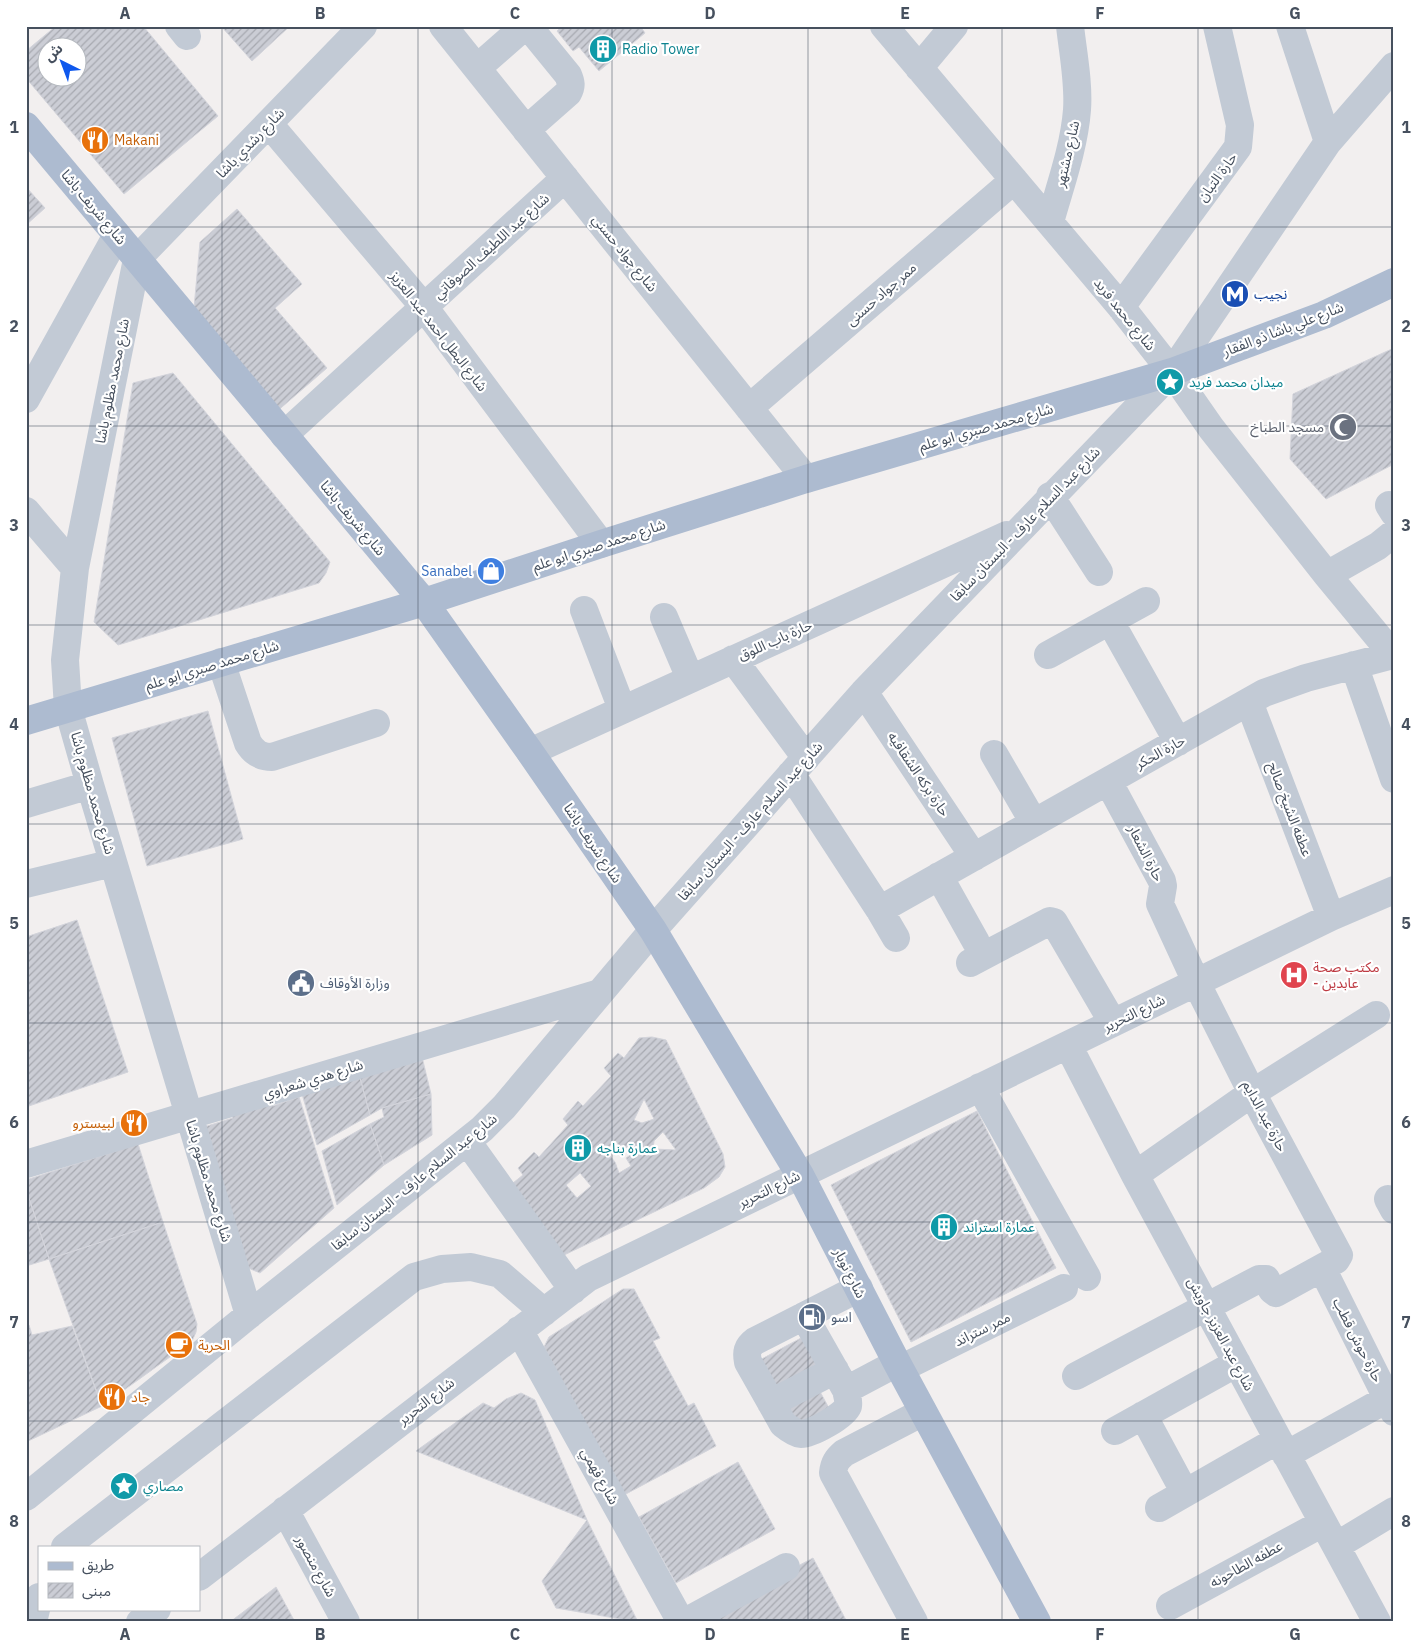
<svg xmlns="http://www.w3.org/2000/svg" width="1420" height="1648" font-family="'IBM Plex Sans','Noto Sans Arabic',sans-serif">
  <defs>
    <pattern id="building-hatch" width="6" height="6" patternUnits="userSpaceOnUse" patternTransform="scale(1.25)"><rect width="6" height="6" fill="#cbcdd5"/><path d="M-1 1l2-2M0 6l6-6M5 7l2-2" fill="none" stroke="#a7a9b0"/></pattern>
  </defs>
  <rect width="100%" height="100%" fill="#f2efef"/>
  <path fill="url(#building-hatch)" stroke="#d3d4db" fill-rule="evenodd" d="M56,26H143L218,116L124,194L26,78V51ZM48,48H78V78H48Z
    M221,26H290L252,61Z
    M562,26H640L645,33L599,71L579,47L573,51L557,31Z
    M26,187L45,208L26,225Z
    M237,209L302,284L275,308L327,368L275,413L193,319L200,242Z
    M1394,348V464L1326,499L1290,459L1293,394Z
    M173,373L330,562L326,573L319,583L118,645L94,622L133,383Z
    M208,711L243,839L147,866L112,738Z
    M77,920L128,1072L26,1107V937Z
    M652,1037L666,1040L723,1154L725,1167L719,1177L704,1188L562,1256L508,1187L523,1175L518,1168L534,1152L539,1157L568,1125L563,1119L578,1101L583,1106L611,1076L604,1068L618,1053L624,1058L639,1038ZM644,1099L654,1119L642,1123L634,1120ZM663,1132L676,1150L653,1149L654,1141ZM616,1141L622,1150L627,1147L632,1154L626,1158L631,1166L619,1173L615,1162L605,1150ZM580,1173L591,1186L577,1198L566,1185Z
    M422,1057L431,1094L382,1108L370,1115L359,1074Z
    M359,1074L370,1115L317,1145L302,1094Z
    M431,1094L432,1135L384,1165L370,1124L384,1117L382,1108Z
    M299,1097L334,1208L260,1273L246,1267L204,1127L233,1118L231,1113L271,1101L273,1106Z
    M977,1111L1056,1268L911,1342L831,1185Z
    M370,1124L384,1165L337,1205L322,1151Z
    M138,1144L163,1222L49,1259L26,1189V1180Z
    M26,1189L49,1259L26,1266Z
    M163,1222L197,1324L196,1332L192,1341L102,1406L49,1259Z
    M623,1289H634L660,1338L653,1341L688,1406L694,1403L716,1446L624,1495L544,1347L549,1337Z
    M29,1325L32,1335L72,1326L102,1406L26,1442V1326Z
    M803,1337L817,1364L772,1388L758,1361Z
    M818,1388L830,1410L796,1429L784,1406Z
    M521,1393L535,1400L587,1520L416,1451L483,1403L494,1408L506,1399Z
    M738,1462L775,1529L676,1583L639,1517Z
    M587,1520L638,1622L556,1608L542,1581Z
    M813,1558L847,1622H721L715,1610Z
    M276,1587L295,1622H230Z"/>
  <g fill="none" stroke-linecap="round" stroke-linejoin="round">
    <path stroke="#c2cad5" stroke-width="28" d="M179,26L187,36
      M443,26L806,479
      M884,26L1121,307L1172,372L1211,428L1327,575L1394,656
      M1290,26L1328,142
      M477,68L525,26
      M919,68L954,26
      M269,124L424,307L601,544
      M526,130L568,93C572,86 571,82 568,75L528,26
      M1050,222C1060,186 1074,148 1077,110C1079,83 1073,53 1070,26
      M1121,307L1238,147L1240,125L1217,26
      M26,399L117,235
      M749,408L1014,180
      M284,435L565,178
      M1050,496L1099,572
      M1389,505L1394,513
      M26,511L75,568
      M1327,575L1378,546L1394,533
      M584,610L622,709
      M664,617L690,678
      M1110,621L1178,742
      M1048,655L1146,601
      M733,659L806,758
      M221,662L248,743C254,753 261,757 272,757L376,723
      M1354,665L1394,779
      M864,692L974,857
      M1249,702L1331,917
      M530,752L1007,535
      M994,754L1034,823
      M791,774L879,909L883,908L1264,693L1306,678L1393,655
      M26,804L90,785
      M939,876L976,942
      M26,884L113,863
      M879,909L896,938
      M970,963L1050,921L1054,922L1113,1023
      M1068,1045L1135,1175L1377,1622
      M980,1087L1087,1277
      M467,1141L573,1290
      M26,1164L600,993
      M1135,1175L1252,1093L1376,1015
      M1388,1199L1394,1210
      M1322,1268L1394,1412
      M249,1315L90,785L68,708L65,660L75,568L137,259L363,26
      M804,1316L846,1390C847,1395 849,1400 848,1406C844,1416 812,1434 801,1434C794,1433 788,1428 783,1424L748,1362C746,1352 747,1347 755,1341L859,1288
      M519,1330L681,1622
      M900,1369L1064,1288
      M1076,1376L1259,1279H1266L1272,1290L1276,1293L1336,1260L1339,1255L1252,1093L1196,982L1160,904L1163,886L1162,881L1108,781
      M846,1390L897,1363
      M771,1403L835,1370
      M1143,1415L1185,1493
      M1115,1431L1237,1363
      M1286,1455L1387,1399
      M26,1497L249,1315L482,1129L504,1107L653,930L864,692L1172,372L1328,142L1394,66
      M1159,1508L1278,1440
      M285,1510L346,1622
      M1336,1546L1394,1511
      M65,1547L414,1277L442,1269L471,1267L500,1274L544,1312
      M199,1577L588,1278L1331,917L1394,890
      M1170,1606L1323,1523
      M33,1622L39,1597
      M140,1622L157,1609
      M685,1622L786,1567
      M914,1622L833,1473C834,1463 837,1459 844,1453L923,1412"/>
    <path stroke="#adbbd0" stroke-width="28" d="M26,126L424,602L530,752L653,930L800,1175L897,1363L1037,1622
      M26,721L424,602L601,544L806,479L1172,372L1324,315L1394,282"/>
  </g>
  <path fill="none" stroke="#46505e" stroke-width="1" stroke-opacity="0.55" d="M222,26V1622M418,26V1622M612,26V1622M808,26V1622M1002,26V1622M1198,26V1622M26,227H1394M26,426H1394M26,625H1394M26,824H1394M26,1023H1394M26,1222H1394M26,1421H1394"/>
  <defs>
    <symbol id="building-disc" viewBox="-11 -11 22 22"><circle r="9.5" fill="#0f9aa8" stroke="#fff"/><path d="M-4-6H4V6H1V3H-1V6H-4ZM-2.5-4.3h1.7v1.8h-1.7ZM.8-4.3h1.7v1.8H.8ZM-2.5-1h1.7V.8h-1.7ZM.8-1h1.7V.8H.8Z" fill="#fff"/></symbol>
    <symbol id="restaurant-disc" viewBox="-11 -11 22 22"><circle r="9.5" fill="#e8710a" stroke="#fff"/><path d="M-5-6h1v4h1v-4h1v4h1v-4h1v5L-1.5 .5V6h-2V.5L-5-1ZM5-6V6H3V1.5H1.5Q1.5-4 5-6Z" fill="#fff"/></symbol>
    <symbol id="metro-disc" viewBox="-11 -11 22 22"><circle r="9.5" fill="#1a4fb4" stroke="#fff"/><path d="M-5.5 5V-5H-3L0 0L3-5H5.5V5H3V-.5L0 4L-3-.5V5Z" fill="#fff"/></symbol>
    <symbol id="sight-disc" viewBox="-11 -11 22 22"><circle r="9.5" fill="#0f9aa8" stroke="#fff"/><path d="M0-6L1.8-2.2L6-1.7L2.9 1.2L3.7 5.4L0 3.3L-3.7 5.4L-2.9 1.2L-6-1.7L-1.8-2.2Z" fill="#fff"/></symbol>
    <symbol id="mosque-disc" viewBox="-11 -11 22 22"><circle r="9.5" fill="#6b7280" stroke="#fff"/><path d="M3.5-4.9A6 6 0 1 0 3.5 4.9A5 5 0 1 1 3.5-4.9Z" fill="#fff"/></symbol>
    <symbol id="shop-disc" viewBox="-11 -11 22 22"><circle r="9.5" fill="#3f7fe0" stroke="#fff"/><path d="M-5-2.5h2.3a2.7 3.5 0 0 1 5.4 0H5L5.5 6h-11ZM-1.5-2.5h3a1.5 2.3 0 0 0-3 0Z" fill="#fff"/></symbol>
    <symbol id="hospital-disc" viewBox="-11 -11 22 22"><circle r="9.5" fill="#e0444e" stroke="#fff"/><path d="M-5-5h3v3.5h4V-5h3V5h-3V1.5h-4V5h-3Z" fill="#fff"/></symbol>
    <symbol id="civic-disc" viewBox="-11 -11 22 22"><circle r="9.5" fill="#5c6f8a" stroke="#fff"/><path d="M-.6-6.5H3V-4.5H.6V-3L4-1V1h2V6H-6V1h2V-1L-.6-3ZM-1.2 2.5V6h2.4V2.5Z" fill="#fff"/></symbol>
    <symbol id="fuel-disc" viewBox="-11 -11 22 22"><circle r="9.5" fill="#5c6f8a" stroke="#fff"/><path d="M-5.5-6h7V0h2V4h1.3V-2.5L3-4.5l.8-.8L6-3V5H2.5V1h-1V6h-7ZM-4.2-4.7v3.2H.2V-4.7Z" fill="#fff"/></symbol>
    <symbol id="cafe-disc" viewBox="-11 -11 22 22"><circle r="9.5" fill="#e8710a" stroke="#fff"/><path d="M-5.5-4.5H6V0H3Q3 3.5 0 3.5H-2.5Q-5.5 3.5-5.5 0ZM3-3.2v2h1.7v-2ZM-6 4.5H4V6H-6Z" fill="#fff"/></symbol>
  </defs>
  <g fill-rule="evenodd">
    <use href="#building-disc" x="587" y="33" width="32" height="32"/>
    <use href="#restaurant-disc" x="79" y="124" width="32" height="32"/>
    <use href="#metro-disc" x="1219" y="278" width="32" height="32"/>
    <use href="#sight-disc" x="1154" y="366" width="32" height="32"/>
    <use href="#mosque-disc" x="1327" y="411" width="32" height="32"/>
    <use href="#shop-disc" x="475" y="555" width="32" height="32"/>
    <use href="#hospital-disc" x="1278" y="959" width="32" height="32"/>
    <use href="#civic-disc" x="285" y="967" width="32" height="32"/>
    <use href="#restaurant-disc" x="118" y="1107" width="32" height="32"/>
    <use href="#building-disc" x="562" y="1132" width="32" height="32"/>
    <use href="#building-disc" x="928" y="1211" width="32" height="32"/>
    <use href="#fuel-disc" x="796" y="1301" width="32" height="32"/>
    <use href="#cafe-disc" x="163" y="1329" width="32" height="32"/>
    <use href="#restaurant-disc" x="96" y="1381" width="32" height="32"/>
    <use href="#sight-disc" x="108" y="1470" width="32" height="32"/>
  </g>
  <g text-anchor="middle" stroke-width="4.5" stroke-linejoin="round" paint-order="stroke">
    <g font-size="14" fill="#0d838f" stroke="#fff" text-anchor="start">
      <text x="622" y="54">Radio Tower</text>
      <text x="1189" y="387">ميدان محمد فريد</text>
      <text x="597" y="1153">عمارة بناجه</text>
      <text x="963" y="1232">عمارة استراند</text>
      <text x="143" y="1491">مصاري</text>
    </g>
    <g font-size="14" fill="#c56008" stroke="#fff" text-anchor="start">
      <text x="114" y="145">Makani</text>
      <text x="115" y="1128" text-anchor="end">لبيسترو</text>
      <text x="198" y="1350">الحرية</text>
      <text x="131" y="1402">جاد</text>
    </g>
    <g font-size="14" fill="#46505e" stroke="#fff">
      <text transform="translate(250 143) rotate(-46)" y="5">شارع رشدي باشا</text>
      <text transform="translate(1067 154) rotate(-77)" y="5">شارع مشتهر</text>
      <text transform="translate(1217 177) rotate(-54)" y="5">حارة التبان</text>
      <text transform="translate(94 207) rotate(50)" y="5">شارع شريف باشا</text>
      <text transform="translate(491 246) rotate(-42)" y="5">شارع عبد اللطيف الصوفاتي</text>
      <text transform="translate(625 253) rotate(51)" y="5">شارع جواد حسني</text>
      <text transform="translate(881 294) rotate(-41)" y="5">ممر جواد حسنى</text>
      <text transform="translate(1125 314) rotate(51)" y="5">شارع محمد فريد</text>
      <text transform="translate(1283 329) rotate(-21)" y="5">شارع علي باشا ذو الفقار</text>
      <text transform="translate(439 331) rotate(52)" y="5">شارع البطل احمد عبد العزيز</text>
      <text transform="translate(112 381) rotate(-79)" y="5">شارع محمد مظلوم باشا</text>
      <text transform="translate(986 427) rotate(-16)" y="5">شارع محمد صبري ابو علم</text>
      <text transform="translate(353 518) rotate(50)" y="5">شارع شريف باشا</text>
      <text transform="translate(1025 524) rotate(-46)" y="5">شارع عبد السلام عارف - البستان سابقا</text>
      <text transform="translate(599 545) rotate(-18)" y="5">شارع محمد صبري ابو علم</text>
      <text transform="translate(775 640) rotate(-24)" y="5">حارة باب اللوق</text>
      <text transform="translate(212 665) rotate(-17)" y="5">شارع محمد صبري ابو علم</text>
      <text transform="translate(1160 752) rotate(-29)" y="5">حارة الحكر</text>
      <text transform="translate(919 774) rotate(56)" y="5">حارة بركه الشقافيه</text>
      <text transform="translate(93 793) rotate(74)" y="5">شارع محمد مظلوم باشا</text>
      <text transform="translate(1290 809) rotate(69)" y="5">عطفه الشيخ صالح</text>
      <text transform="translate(750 821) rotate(-48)" y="5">شارع عبد السلام عارف - البستان سابقا</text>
      <text transform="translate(593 843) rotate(56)" y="5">شارع شريف باشا</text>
      <text transform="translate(1146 853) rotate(63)" y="5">حارة الشعار</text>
      <text transform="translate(1134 1013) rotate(-26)" y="5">شارع التحرير</text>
      <text transform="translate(313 1079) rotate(-17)" y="5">شارع هدي شعراوي</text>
      <text transform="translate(1265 1116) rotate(62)" y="5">حارة عبد الدايم</text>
      <text transform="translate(209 1181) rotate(73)" y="5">شارع محمد مظلوم باشا</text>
      <text transform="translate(414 1182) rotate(-39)" y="5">شارع عبد السلام عارف - البستان سابقا</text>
      <text transform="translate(769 1189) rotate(-26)" y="5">شارع التحرير</text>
      <text transform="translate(850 1273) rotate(63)" y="5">شارع نوبار</text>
      <text transform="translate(982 1329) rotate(-26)" y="5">ممر ستراند</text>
      <text transform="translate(1221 1334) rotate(62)" y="5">شارع عبد العزيز جاويش</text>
      <text transform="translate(1358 1340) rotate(63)" y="5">حارة حوش قطب</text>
      <text transform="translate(426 1401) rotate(-38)" y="5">شارع التحرير</text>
      <text transform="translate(600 1476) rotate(61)" y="5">شارع فهمي</text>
      <text transform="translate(1246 1564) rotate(-29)" y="5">عطفه الطاحونه</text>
      <text transform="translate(316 1566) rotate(61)" y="5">شارع منصور</text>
    </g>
    <g font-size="14" fill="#164399" stroke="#fff" text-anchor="start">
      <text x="1254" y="299">نجيب</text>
    </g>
    <g font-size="14" fill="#5b616d" stroke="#fff" text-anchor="end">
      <text x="1324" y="432">مسجد الطباخ</text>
    </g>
    <g font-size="14" fill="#366cbe" stroke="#fff" text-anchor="end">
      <text x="472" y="576">Sanabel</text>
    </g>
    <g font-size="14" fill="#be3a42" stroke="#fff" text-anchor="start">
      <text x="1313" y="972">مكتب صحة<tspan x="1313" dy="16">- عابدين</tspan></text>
    </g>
    <g font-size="14" fill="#4e5e75" stroke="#fff" text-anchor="start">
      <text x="320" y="988">وزارة الأوقاف</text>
      <text x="831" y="1322">اسو</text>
    </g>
  </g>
  <rect width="1420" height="1648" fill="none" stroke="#ffffff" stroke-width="55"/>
  <rect x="38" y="1546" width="162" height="65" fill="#ffffff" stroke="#b5b9bf"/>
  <rect x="48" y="1562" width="25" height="8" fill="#adbbd0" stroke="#b5b9bf"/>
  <text x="82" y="1570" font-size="15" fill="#46505e">طريق</text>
  <rect x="48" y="1583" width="25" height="15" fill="url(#building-hatch)" stroke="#b5b9bf"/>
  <text x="82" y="1596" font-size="15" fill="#46505e">مبنى</text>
  <g transform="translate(62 62) rotate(318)"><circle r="24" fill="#ffffff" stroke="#b5b9bf"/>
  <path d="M0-4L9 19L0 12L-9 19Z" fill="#0e58ed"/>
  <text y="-8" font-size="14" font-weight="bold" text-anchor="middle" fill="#46505e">ش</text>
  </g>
  <rect x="28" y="28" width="1364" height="1592" fill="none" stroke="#46505e" stroke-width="2"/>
  <g font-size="16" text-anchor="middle" font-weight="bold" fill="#46505e">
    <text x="125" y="19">A</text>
    <text x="320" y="19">B</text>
    <text x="515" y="19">C</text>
    <text x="710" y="19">D</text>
    <text x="905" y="19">E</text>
    <text x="1100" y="19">F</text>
    <text x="1295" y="19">G</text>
    <text x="14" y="133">1</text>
    <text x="1406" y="133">1</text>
    <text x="14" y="332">2</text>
    <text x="1406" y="332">2</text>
    <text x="14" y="531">3</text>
    <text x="1406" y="531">3</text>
    <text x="14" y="730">4</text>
    <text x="1406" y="730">4</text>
    <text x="14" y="929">5</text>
    <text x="1406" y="929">5</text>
    <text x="14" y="1128">6</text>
    <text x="1406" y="1128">6</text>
    <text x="14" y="1328">7</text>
    <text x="1406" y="1328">7</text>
    <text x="14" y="1527">8</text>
    <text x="1406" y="1527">8</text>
    <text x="125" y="1640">A</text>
    <text x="320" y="1640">B</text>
    <text x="515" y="1640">C</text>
    <text x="710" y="1640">D</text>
    <text x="905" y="1640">E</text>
    <text x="1100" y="1640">F</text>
    <text x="1295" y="1640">G</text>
  </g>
</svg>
